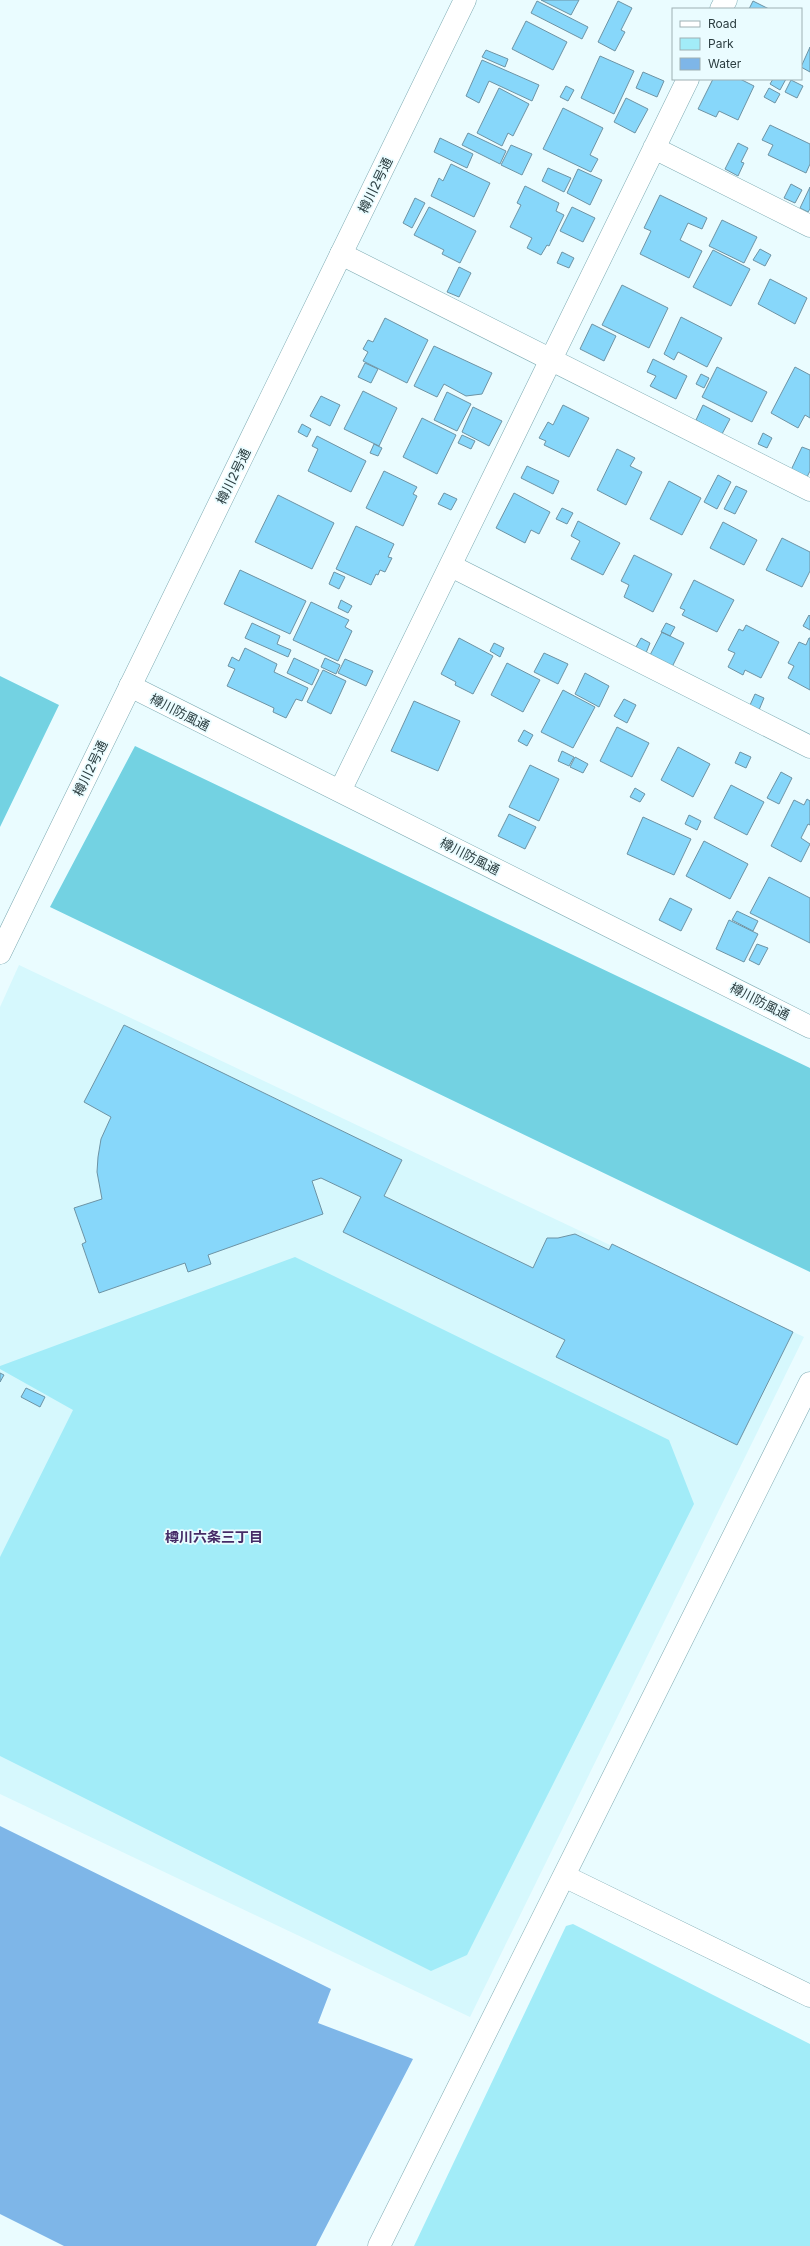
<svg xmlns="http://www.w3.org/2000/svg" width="810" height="2246" font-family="Inter,'Noto Sans JP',sans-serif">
  <rect width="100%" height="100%" fill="#eafcff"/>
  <path fill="#d6f8fd" d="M19,965L804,1337L470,2017L0,1794V1007Z"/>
  <path fill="#a2ecf8" d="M295,1257L669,1440L694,1504L467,1955L431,1971L0,1756V1557L73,1410L0,1369V1366Z
    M573,1924L810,2044V2246H414L566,1926Z"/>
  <path fill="#73d2e2" d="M0,676L59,705L0,827Z
    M135,746L810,1068V1272L50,907Z"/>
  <path fill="#7eb6e8" d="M0,1826L331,1989L318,2023L413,2059L316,2246H64L0,2214Z"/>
  <path fill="#87d7fa" stroke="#6d93a4" d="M541,0H579L571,15Z
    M537,1L588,27L582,39L531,13Z
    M618,1L632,8L621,30L625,32L615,51L598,42Z
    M753,1L769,9H749Z
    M526,21L567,42L553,70L512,49Z
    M810,47V72L801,67Z
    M486,50L508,59L505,67L482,57Z
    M600,56L634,71L614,114L581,98Z
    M482,60L539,85L532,101L489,81L479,103L466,96Z
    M643,72L664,81L657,97L636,88Z
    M713,79H740L754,86L738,120L719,111L716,117L698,109Z
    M773,79H786L780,90L770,84Z
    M791,80L803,86L797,98L785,92Z
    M566,86L574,90L568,101L560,97Z
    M499,88L529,104L513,136L508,133L502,146L477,133Z
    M769,88L780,94L775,103L764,97Z
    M626,98L648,109L635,133L614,122Z
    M563,108L603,128L590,155L598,159L591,172L543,149Z
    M770,125L810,144V164L806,173L768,155L773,145L762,140Z
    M468,133L506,151L500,164L462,145Z
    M440,138L473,154L467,168L434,152Z
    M738,143L748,148L741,162L744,163L738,176L725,169Z
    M511,145L532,154L522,175L501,165Z
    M451,164L490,183L474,217L431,196L439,178L443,181Z
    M548,168L571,178L564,192L542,181Z
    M578,169L602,180L590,205L567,193Z
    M791,184L802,190L795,203L784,198Z
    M525,186L559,203L556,211L564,215L549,246L547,245L541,255L527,248L532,238L510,227L521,205L517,203Z
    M810,187V209L808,212L800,208Z
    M660,195L707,218L702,229L688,223L680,240L702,251L689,278L640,254L651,231L644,228Z
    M415,198L425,203L412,228L403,223Z
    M429,207L476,231L460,263L442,254L444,250L414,235Z
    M572,207L595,218L583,242L560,231Z
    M722,220L757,237L744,263L709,246Z
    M760,249L771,255L765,266L753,260Z
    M713,250L750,269L731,306L693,287Z
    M562,252L574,258L569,268L557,263Z
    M459,267L471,273L459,297L447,292Z
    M770,279L807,298L795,324L758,304Z
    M622,285L668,308L649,348L602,325Z
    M681,317L722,338L707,367L678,352L674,360L664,354Z
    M385,318L428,340L407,383L363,361L368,352L363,349L368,340L373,342Z
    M592,324L616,336L604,361L580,349Z
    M434,346L492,373L482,394L466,396L444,384L437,397L414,386Z
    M653,359L687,376L676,399L650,386L656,376L647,372Z
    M365,363L378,369L371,383L358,377Z
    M717,367L767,392L752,422L702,397Z
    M795,367L810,375V418L805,415L798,428L771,413Z
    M701,374L709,378L704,388L696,384Z
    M363,391L397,408L379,446L344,429Z
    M447,392L471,404L457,431L434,420Z
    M321,396L340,405L330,426L310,416Z
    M563,405L589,418L569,457L544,445L546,441L539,438L548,422L553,425Z
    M703,405L730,419L722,434L696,420Z
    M473,407L502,421L489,446L462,432Z
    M422,418L456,435L437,474L403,457Z
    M302,424L311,429L307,437L298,432Z
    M763,433L772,438L767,448L758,444Z
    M462,435L475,441L471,449L458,443Z
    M317,436L366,461L351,492L308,471L318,449L312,446Z
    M374,444L382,448L378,456L370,453Z
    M802,447L810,450V471L807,477L791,470Z
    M617,449L635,458L630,466L642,472L626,505L597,490Z
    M527,466L559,481L553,494L521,478Z
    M384,471L417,487L413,494L417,496L403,526L366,508Z
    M718,475L731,482L717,509L704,502Z
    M669,481L701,498L682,535L650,519Z
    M736,486L747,491L735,514L724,509Z
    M444,493L457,499L451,510L438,504Z
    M514,493L550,512L539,534L531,530L525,543L496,528Z
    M278,495L334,523L312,569L255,542Z
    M562,508L573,513L567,524L556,519Z
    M578,521L620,543L603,575L571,559L580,541L571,536Z
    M723,522L757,540L744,565L710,548Z
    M356,526L394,544L388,557L392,558L385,572L380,570L378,575L376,574L371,585L336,569Z
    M782,538L810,552V571L802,587L766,570Z
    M634,555L672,574L653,612L624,597L629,585L621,581Z
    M240,570L306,601L290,634L224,604Z
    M334,572L345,577L339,589L329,584Z
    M694,580L734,600L717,632L682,615L685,610L680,608Z
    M341,600L352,606L348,613L338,608Z
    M311,602L349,620L345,627L352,631L338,661L293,640Z
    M809,615L810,616V630L803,626Z
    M252,623L280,636L277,644L291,650L288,657L245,638Z
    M666,623L675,627L670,636L661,632Z
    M746,625L779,642L761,678L745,670L743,675L728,667L735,653L728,650L739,629L743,631Z
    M662,632L684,643L671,669L649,657Z
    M459,638L493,656L473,694L455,685L456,682L441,674Z
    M641,638L650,643L646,653L636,647Z
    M809,638H810V690L788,678L794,666L788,663L799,642L806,645Z
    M494,643L504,648L500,657L490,651Z
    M245,648L277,664L274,672L308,688L302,701L296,699L286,718L273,712L274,708L227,686L235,669L228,666L232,657L239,661Z
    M544,653L568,664L558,684L534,672Z
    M294,658L319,670L312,685L287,673Z
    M325,658L340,665L336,674L321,667Z
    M345,659L373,671L366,686L338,673Z
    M507,663L540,680L523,712L491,695Z
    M323,670L346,681L331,714L307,702Z
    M585,673L609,686L599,707L575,694Z
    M563,690L595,707L573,748L541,732Z
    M755,694L764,698L759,710L750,705Z
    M624,699L636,705L627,723L614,716Z
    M414,701L460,721L438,771L391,751Z
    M617,727L649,743L632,777L600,761Z
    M524,730L533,735L527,746L518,741Z
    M678,747L710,764L693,797L661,780Z
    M562,751L574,757L569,766L558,761Z
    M740,752L751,757L746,768L735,763Z
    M575,757L588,764L583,773L570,767Z
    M530,765L559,779L539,821L509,807Z
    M781,772L792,778L779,804L767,798Z
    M731,785L764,802L747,835L714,818Z
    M635,788L645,794L640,802L630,797Z
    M807,799L810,801V825L808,824L801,838L810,844L801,862L771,846L794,800L804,805Z
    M509,814L536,827L525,849L498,836Z
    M689,815L701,821L697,830L685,824Z
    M643,817L691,839L674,875L627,854Z
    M704,841L748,864L730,899L686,876Z
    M769,877L810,898V943L750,913Z
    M670,898L692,909L681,931L659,920Z
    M737,911L758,921L753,931L732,920Z
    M729,920L758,934L744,962L716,949Z
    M757,944L768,948L759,965L749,960Z
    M124,1025L402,1160L384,1196L533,1268L547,1238H558L575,1234L609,1250L612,1244L793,1332L737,1445L556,1357L565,1340L343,1232L361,1197L321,1178L312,1181L323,1214L208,1255L211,1264L188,1272L185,1263L99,1293L82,1244L86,1242L74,1208L102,1199L97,1172L98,1157L101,1139L111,1117L84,1102Z
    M0,1373L4,1375L0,1382Z
    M26,1388L45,1397L40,1407L21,1397Z"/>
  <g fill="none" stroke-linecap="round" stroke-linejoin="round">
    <defs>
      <path id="street" d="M721,9L726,0
        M654,148L810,226
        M341,254L810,490
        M451,566L810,747
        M130,686L810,1027
        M340,791L688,79
        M564,1876L810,1996
        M379,2246L810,1383"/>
      <path id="secondary" d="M0,953L465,0"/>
    </defs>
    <use href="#street" stroke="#7eabb3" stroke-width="23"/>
    <use href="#secondary" stroke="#7eabb3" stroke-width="23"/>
    <use href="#street" stroke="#fff" stroke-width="22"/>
    <use href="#secondary" stroke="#fff" stroke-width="22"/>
  </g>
  <g text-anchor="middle" stroke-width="3.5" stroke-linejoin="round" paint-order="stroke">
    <g font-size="13" fill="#2b3d40" stroke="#eafcff">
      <text transform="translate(375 185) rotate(-64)" y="5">樽川2号通</text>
      <text transform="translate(233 476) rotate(-64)" y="5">樽川2号通</text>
      <text transform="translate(180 712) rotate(27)" y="5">樽川防風通</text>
      <text transform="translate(90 768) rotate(-64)" y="5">樽川2号通</text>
      <text transform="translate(470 856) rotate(27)" y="5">樽川防風通</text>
      <text transform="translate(760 1001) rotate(27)" y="5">樽川防風通</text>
    </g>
    <g font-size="14" font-weight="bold" fill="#462c67" stroke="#eafcff">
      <text x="214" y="1542">樽川六条三丁目</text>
    </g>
  </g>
  <rect x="672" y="8" width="130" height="72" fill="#eafcff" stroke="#9eb0b3"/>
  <rect x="680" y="21" width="20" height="6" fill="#ffffff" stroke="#9eb0b3"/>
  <text x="708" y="28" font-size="12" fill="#2b3d40">Road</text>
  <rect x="680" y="38" width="20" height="12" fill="#a2ecf8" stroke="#9eb0b3"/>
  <text x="708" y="48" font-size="12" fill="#2b3d40">Park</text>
  <rect x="680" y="58" width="20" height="12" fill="#7eb6e8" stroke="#9eb0b3"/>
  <text x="708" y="68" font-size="12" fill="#2b3d40">Water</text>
</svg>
